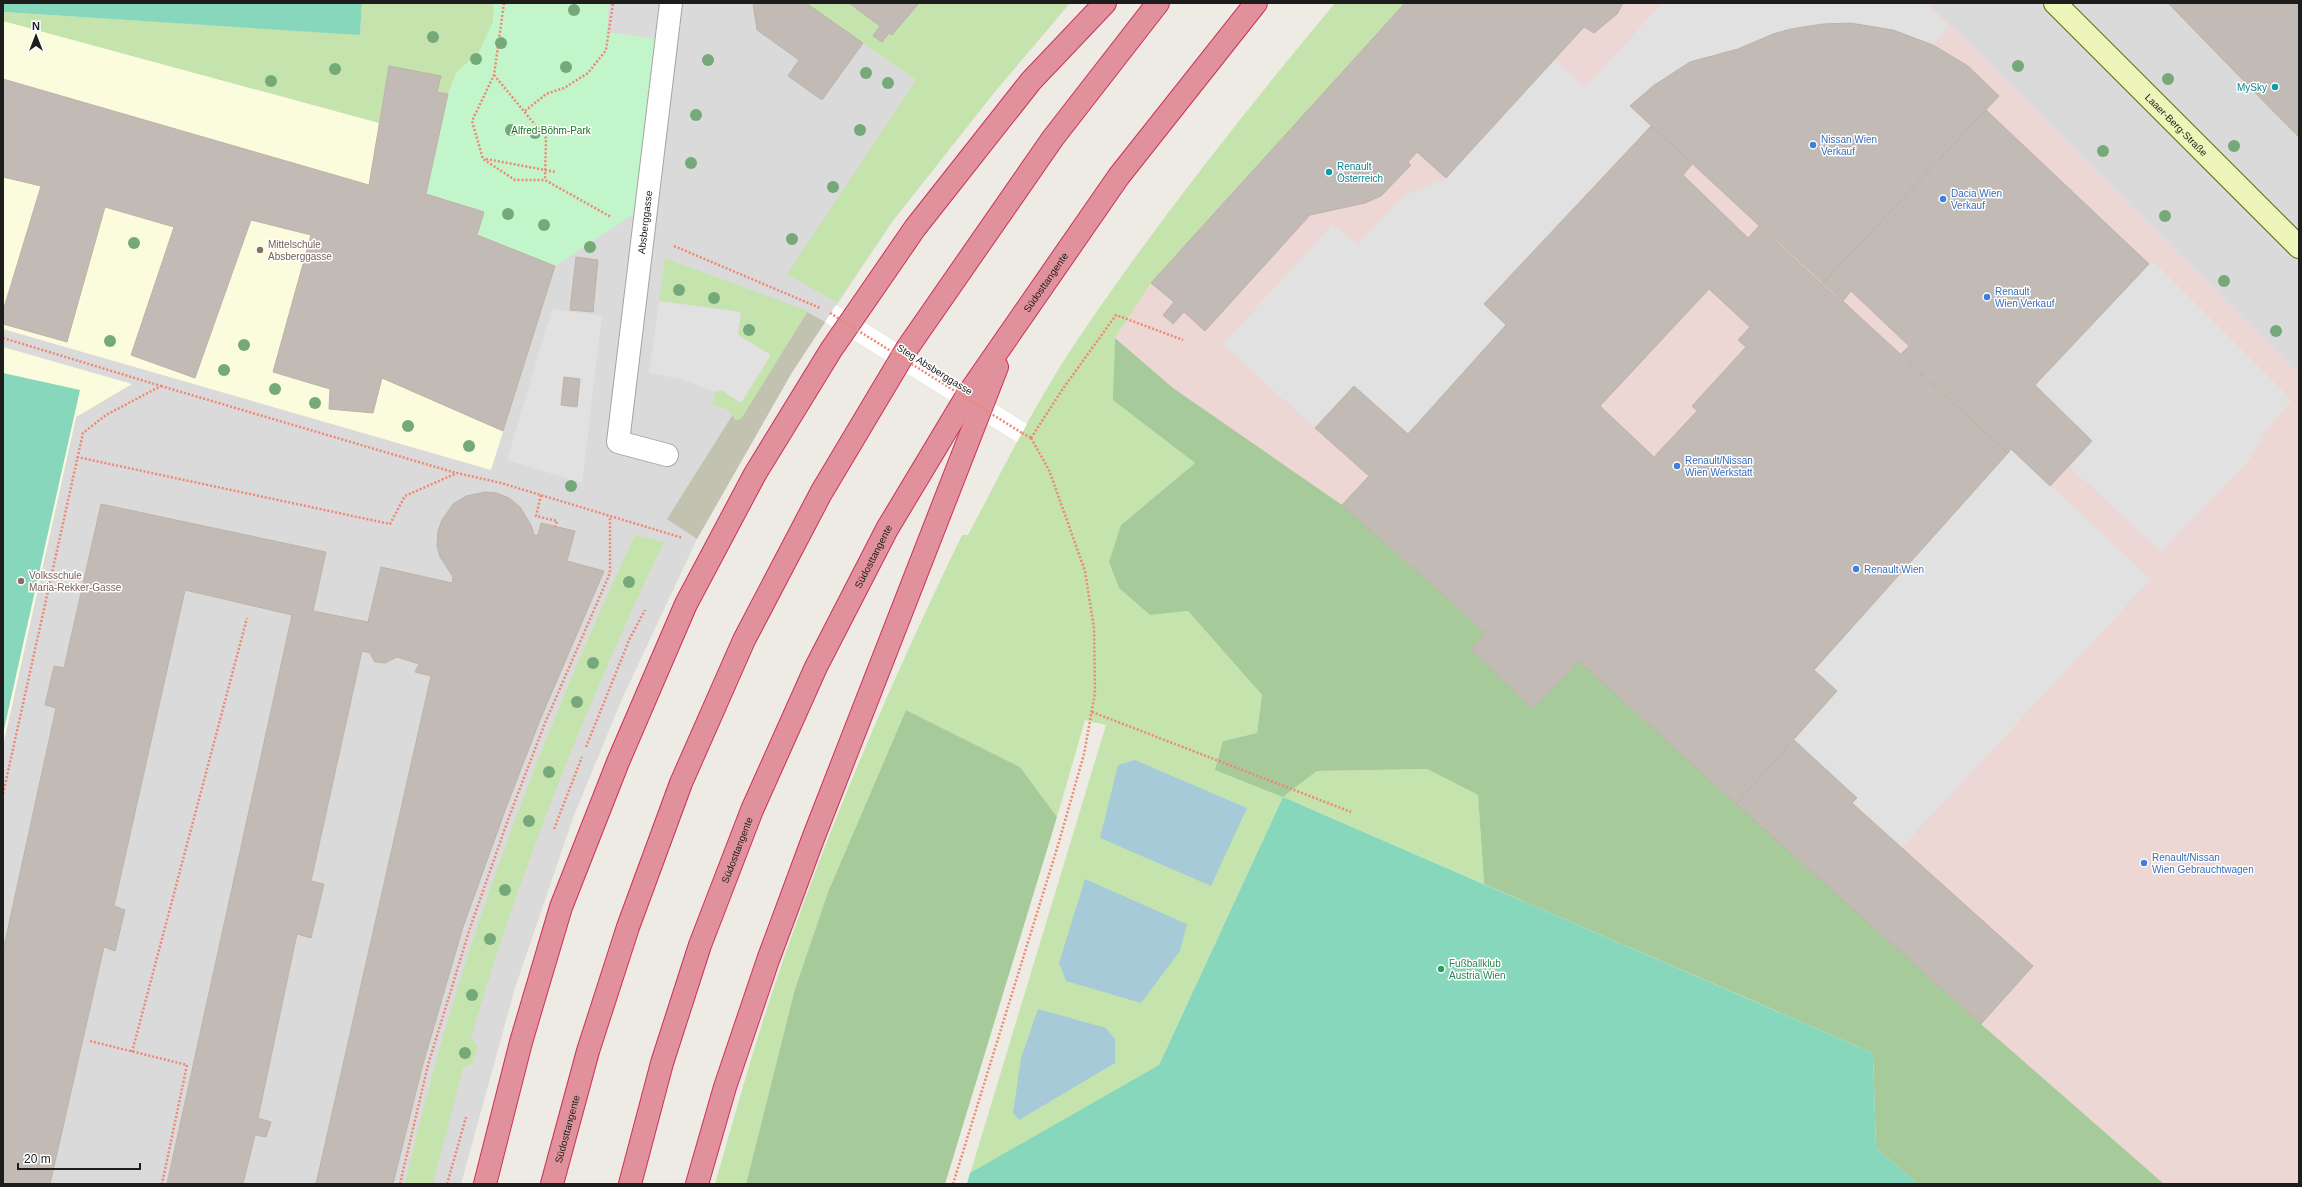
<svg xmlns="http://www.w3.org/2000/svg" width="2302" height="1187" font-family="Helvetica,sans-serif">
  <rect width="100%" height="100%" fill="#eeebe4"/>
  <path fill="#dbdada" d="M3,3H1070L993,94L892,222L791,374L697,539L622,699L573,818L515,988L461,1184H3Z
    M1927,3H2299V375Z"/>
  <path fill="#edd7d4" d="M1405,3H1929L2299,374V1184H2164L1981,1024L1736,804L1533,709L1471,650L1115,338L1151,283Z"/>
  <path fill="#fbfcde" d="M3,3H494L426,194L484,212L478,235L555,266L491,470L3,329Z
    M3,347L132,384L76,417L3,746Z"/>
  <path fill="#c1c2b0" d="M800,308L825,322L791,374L697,539L667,519Z"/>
  <path fill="#c5e4ad" d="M362,3H494L493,22L478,54L457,72L448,94L437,92L389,67L379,123L3,21V12L360,34Z
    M806,3H849L880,26L873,36L882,42L889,33L892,34L919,3H1070L993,94L892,222L837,303L787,274L916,80Z
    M1335,3H1405L1151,283L1115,338L1114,400L1195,463L1121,525L1150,615L1188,611L1262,695L1257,733L1223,741L1283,797L1317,771L1427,769L1478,795L1484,884L1283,797L1104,1184H967L1106,725L1085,720L1057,817L1020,767L906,710L828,892L795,989L746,1184H715C734,1118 752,1052 774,987C826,832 891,682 962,535H968C1003,469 1036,401 1078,339C1157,222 1245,111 1335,3Z
    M665,258L808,311L741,419L735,420C731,409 723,407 712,405L715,392L721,390L771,355L738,335L741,312L659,301Z
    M635,535L664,542C587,703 521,867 471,1038L478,1046L473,1063L463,1068L433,1184H405C456,959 538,743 635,535Z"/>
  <path fill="#a7ca9b" d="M1115,338L1173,388L1342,505L1485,632L1471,650L1533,709L1579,661L1981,1024L2164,1184H1918L1876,1148L1873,1053L1484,884L1478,795L1427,769L1317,771L1283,797L1215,770L1223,741L1257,733L1262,695L1188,611L1150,615L1119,588L1109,562L1121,525L1195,463L1113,400Z
    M906,710L1020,767L1057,817L945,1184H746L795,989L828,892Z"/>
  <path fill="#c3f5ca" d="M494,3H609L607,32L668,41L647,205L555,266L477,235L484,211L426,194L448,94L457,72L478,54L493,22Z"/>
  <path fill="#87d7bd" d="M3,3H362L360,35L3,12Z
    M3,373L80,390L3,734Z
    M1283,797L1873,1053L1876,1148L1918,1184H967L970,1173L1159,1065Z"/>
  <path fill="#e1e1e1" d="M1663,3H1925L1949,26L1933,45L1893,30L1873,26L1850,23L1807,26L1773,34L1738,49L1690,62L1653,86L1630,106L1651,126L1484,303L1506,325L1408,434L1354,386L1315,428L1223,344L1332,225L1358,244L1402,197L1446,178L1554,59L1585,87Z
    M2155,263L2292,400L2270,425L2249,460L2161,552L2069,466L2092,440L2035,385L2149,264Z
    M659,301L741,312L738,335L771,355L741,403L721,390L715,392L681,379L649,373Z
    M552,309L602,316L582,483L507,460Z
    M2011,449L2151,579L1901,848L1852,803L1857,798L1794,740L1837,691L1814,670Z"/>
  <path fill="#a7cad8" d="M1135,760L1247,808L1211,886L1100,838L1118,765Z
    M1085,879L1187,924L1180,951L1141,1003L1066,981L1059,963Z
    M1038,1009L1106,1028L1115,1039V1063L1019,1120L1013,1113L1021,1058Z"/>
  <path fill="#fff" d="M836,305L1027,424L1017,442L825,322Z"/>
  <path fill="#c2bab4" stroke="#beb3a7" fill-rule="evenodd" d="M753,3H806L863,43L822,100L788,76L799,60L757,30Z
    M849,3H919L892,35L889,33L882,42L873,36L880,26Z
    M1405,3H1623L1617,14L1594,33L1584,27L1446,178L1417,152L1408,162L1411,165L1381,196L1365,203L1310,215L1205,331L1184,312L1173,324L1163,315L1174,302L1151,283Z
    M2168,3H2299V137L2271,109Z
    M1850,23L1893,30L1933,45L1968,66L1999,96L1822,284L1630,106L1653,86L1690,62L1738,49L1773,34L1791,29L1823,24Z
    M389,66L441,76L437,92L448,94L426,194L484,212L477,235L555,266L503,431L382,378L373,413L329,409L330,389L273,372L311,235L251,220L195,378L131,355L174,227L105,207L67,342L3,324V311L41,186L3,177V79L369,185Z
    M1986,110L2149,264L2035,385L2092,441L2050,486L2011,449L2008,453L1900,355L1909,346L1851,291L1842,302L1822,284Z
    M1651,126L1693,163L1683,175L1748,238L1760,225L2008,453L1814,670L1837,691L1736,804L1579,661L1533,709L1471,650L1485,632L1342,505L1369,476L1315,428L1354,386L1408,434L1506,325L1484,304ZM1709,289L1750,327L1738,340L1746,347L1692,406L1697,411L1654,457L1600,406Z
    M576,257L598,260L593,312L570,310Z
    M564,377L580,379L577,407L561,405Z
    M485,492L497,493L509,498L520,507L531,525L534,535H538L541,523L575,531L567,561L604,571L540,720L506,808L463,927L423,1064L393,1184H316L431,676L415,672L419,664L397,657L385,663L375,662L370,653L362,651L311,881L324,884L311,938L297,934L258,1118L271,1122L266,1137L255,1135L243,1184H167L292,615L185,590L114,906L125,910L115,951L104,947L50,1184H3V951L56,708L45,705L54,666L64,668L101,504L326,552L313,611L368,622L381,567L452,583L453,577L440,557L437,546L438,531L442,520L453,504L466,496Z
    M1794,740L1857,798L1852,803L2033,966L1981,1024L1736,804Z"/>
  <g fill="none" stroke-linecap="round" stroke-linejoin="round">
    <defs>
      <g id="street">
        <path id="s1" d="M667,455L618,442L671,3"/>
      </g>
      <g id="secondary">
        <path id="s2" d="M2055,3L2299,247"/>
      </g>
      <g id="highway">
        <path d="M485,1184L521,1042L561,907L618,762L686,604L755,474L831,350L915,228L1031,81L1105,3"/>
        <path id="s3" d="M552,1184L588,1051L628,927L681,783L744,640L821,493L908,347L1053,138L1158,3"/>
        <path id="s4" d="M630,1184L662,1063L700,945L752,810L816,667L887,529L968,394L1119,176L1256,3"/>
        <path d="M697,1184L725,1087L768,960L814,836L997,367"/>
      </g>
    </defs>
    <use href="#street" stroke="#a4a4a4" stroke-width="24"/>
    <use href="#secondary" stroke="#5c6c0d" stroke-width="24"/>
    <use href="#highway" stroke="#cc315d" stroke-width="24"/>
    <path stroke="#ef8773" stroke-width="2.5" stroke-dasharray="2 2" stroke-linecap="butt" d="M504,3L494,75L472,121L483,159L515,180H545L611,217
      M494,75L546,138L545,180
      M525,111L546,94L564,88L588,73L606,50L613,3
      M486,159L556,172
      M674,246L820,308
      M3,338L161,386L106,415L83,433L3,794
      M161,386L456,473
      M1022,433L1031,438
      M1031,438L1062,390L1116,315L1183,340
      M77,457L390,524L405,496L457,473L501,483L683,538
      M541,495L536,516L557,521L555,527
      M1092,712L1351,812
      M586,747L630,638L645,610
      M554,829L582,757
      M90,1041L187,1065L162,1184
      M132,1052L247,618
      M400,1184L428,1065L470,928L509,817L545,723L610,573V516
      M447,1184L466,1117
      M953,1184L1059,842L1084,754L1095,693L1094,628L1085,571L1049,470L1031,438"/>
    <use href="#street" stroke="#fff" stroke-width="22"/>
    <use href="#secondary" stroke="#eef5bb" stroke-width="22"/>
    <use href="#highway" stroke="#e0919b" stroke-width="22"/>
    <path stroke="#ef8773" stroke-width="2.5" stroke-dasharray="2 2" stroke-linecap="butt" d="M830,313L1022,433"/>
  </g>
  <g fill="#76a979">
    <circle cx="574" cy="10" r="6"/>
    <circle cx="433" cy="37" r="6"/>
    <circle cx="501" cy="43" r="6"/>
    <circle cx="476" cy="59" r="6"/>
    <circle cx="708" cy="60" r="6"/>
    <circle cx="2018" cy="66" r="6"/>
    <circle cx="566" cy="67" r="6"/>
    <circle cx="335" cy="69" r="6"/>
    <circle cx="866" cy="73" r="6"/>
    <circle cx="2168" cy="79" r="6"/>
    <circle cx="271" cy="81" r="6"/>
    <circle cx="888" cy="83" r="6"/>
    <circle cx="696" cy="115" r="6"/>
    <circle cx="511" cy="130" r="6"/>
    <circle cx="860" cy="130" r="6"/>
    <circle cx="535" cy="133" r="6"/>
    <circle cx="2234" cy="146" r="6"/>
    <circle cx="2103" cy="151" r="6"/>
    <circle cx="691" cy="163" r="6"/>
    <circle cx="833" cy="187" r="6"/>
    <circle cx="508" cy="214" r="6"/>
    <circle cx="2165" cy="216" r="6"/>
    <circle cx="544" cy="225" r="6"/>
    <circle cx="792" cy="239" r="6"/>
    <circle cx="134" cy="243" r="6"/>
    <circle cx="590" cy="247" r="6"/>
    <circle cx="2224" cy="281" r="6"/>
    <circle cx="679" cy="290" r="6"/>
    <circle cx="714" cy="298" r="6"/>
    <circle cx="749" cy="330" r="6"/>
    <circle cx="2276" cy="331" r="6"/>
    <circle cx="110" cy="341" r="6"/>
    <circle cx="244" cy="345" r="6"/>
    <circle cx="224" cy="370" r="6"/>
    <circle cx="275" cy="389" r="6"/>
    <circle cx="315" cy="403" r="6"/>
    <circle cx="408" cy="426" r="6"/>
    <circle cx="469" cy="446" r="6"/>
    <circle cx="571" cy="486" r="6"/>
    <circle cx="629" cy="582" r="6"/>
    <circle cx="593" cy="663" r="6"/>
    <circle cx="577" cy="702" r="6"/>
    <circle cx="549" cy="772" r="6"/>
    <circle cx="529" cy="821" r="6"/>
    <circle cx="505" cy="890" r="6"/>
    <circle cx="490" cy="939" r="6"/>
    <circle cx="472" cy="995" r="6"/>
    <circle cx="465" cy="1053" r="6"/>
  </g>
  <g fill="#0f9aa8" stroke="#fff" stroke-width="1.5">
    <circle cx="2275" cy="87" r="4"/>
    <circle cx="1329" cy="172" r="4"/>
  </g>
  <g fill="#3f7fe0" stroke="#fff" stroke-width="1.5">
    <circle cx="1813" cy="145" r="4"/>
    <circle cx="1943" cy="199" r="4"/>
    <circle cx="1987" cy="297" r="4"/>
    <circle cx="1677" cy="466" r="4"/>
    <circle cx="1856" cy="569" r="4"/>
    <circle cx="2144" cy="863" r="4"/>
  </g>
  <g fill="#8d6e63" stroke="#fff" stroke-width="1.5">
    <circle cx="260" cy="250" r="4"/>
    <circle cx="21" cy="581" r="4"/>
  </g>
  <circle fill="#2e9e5b" stroke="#fff" stroke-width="1.5" cx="1441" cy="969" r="4"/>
  <g text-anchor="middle" stroke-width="3" stroke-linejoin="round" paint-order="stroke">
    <g font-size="10" fill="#0d838f" stroke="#fff" text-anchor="end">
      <text x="2267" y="91">MySky</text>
      <text x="1337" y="170" text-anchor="start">Renault<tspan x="1337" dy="12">Österreich</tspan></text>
    </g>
    <g font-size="10" fill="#1d1d1d" stroke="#fff">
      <text dy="4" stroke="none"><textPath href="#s2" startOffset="172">Laaer-Berg-Straße</textPath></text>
      <text dy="4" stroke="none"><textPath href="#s1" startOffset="272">Absberggasse</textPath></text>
      <text dy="4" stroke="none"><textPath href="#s4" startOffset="999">Südosttangente</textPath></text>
      <text transform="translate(935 369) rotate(32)" y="4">Steg Absberggasse</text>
      <text dy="4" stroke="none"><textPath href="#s4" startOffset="675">Südosttangente</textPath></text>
      <text dy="4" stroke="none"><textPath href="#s4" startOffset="351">Südosttangente</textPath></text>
      <text dy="4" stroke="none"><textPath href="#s3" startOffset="57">Südosttangente</textPath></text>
    </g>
    <g font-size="10" fill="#137321" stroke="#fff">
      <text x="551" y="134">Alfred-Böhm-Park</text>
    </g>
    <g font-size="10" fill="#366cbe" stroke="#fff" text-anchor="start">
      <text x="1821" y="143">Nissan Wien<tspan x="1821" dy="12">Verkauf</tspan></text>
      <text x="1951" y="197">Dacia Wien<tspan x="1951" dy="12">Verkauf</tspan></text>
      <text x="1995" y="295">Renault<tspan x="1995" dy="12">Wien Verkauf</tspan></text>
      <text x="1685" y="464">Renault/Nissan<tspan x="1685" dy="12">Wien Werkstatt</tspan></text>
      <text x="1864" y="573">Renault Wien</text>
      <text x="2152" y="861">Renault/Nissan<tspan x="2152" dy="12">Wien Gebrauchtwagen</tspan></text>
    </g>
    <g font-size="10" fill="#785e54" stroke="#fff" text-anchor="start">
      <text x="268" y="248">Mittelschule<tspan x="268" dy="12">Absberggasse</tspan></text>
      <text x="29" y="579">Volksschule<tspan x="29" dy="12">Maria-Rekker-Gasse</tspan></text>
    </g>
    <g font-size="10" fill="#27864d" stroke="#fff" text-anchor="start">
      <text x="1449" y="967">Fußballklub<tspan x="1449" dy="12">Austria Wien</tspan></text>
    </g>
  </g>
  <rect width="2302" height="1187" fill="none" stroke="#1d1d1d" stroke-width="8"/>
  <g transform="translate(36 36)" stroke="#ffffff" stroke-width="3" paint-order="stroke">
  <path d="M0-3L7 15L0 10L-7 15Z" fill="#1d1d1d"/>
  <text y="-6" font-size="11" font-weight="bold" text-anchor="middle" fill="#1d1d1d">N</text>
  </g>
  <path d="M18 1163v6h122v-6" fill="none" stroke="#1d1d1d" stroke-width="2"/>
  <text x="24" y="1163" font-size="12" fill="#1d1d1d" stroke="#ffffff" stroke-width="3" paint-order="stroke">20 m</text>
</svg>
